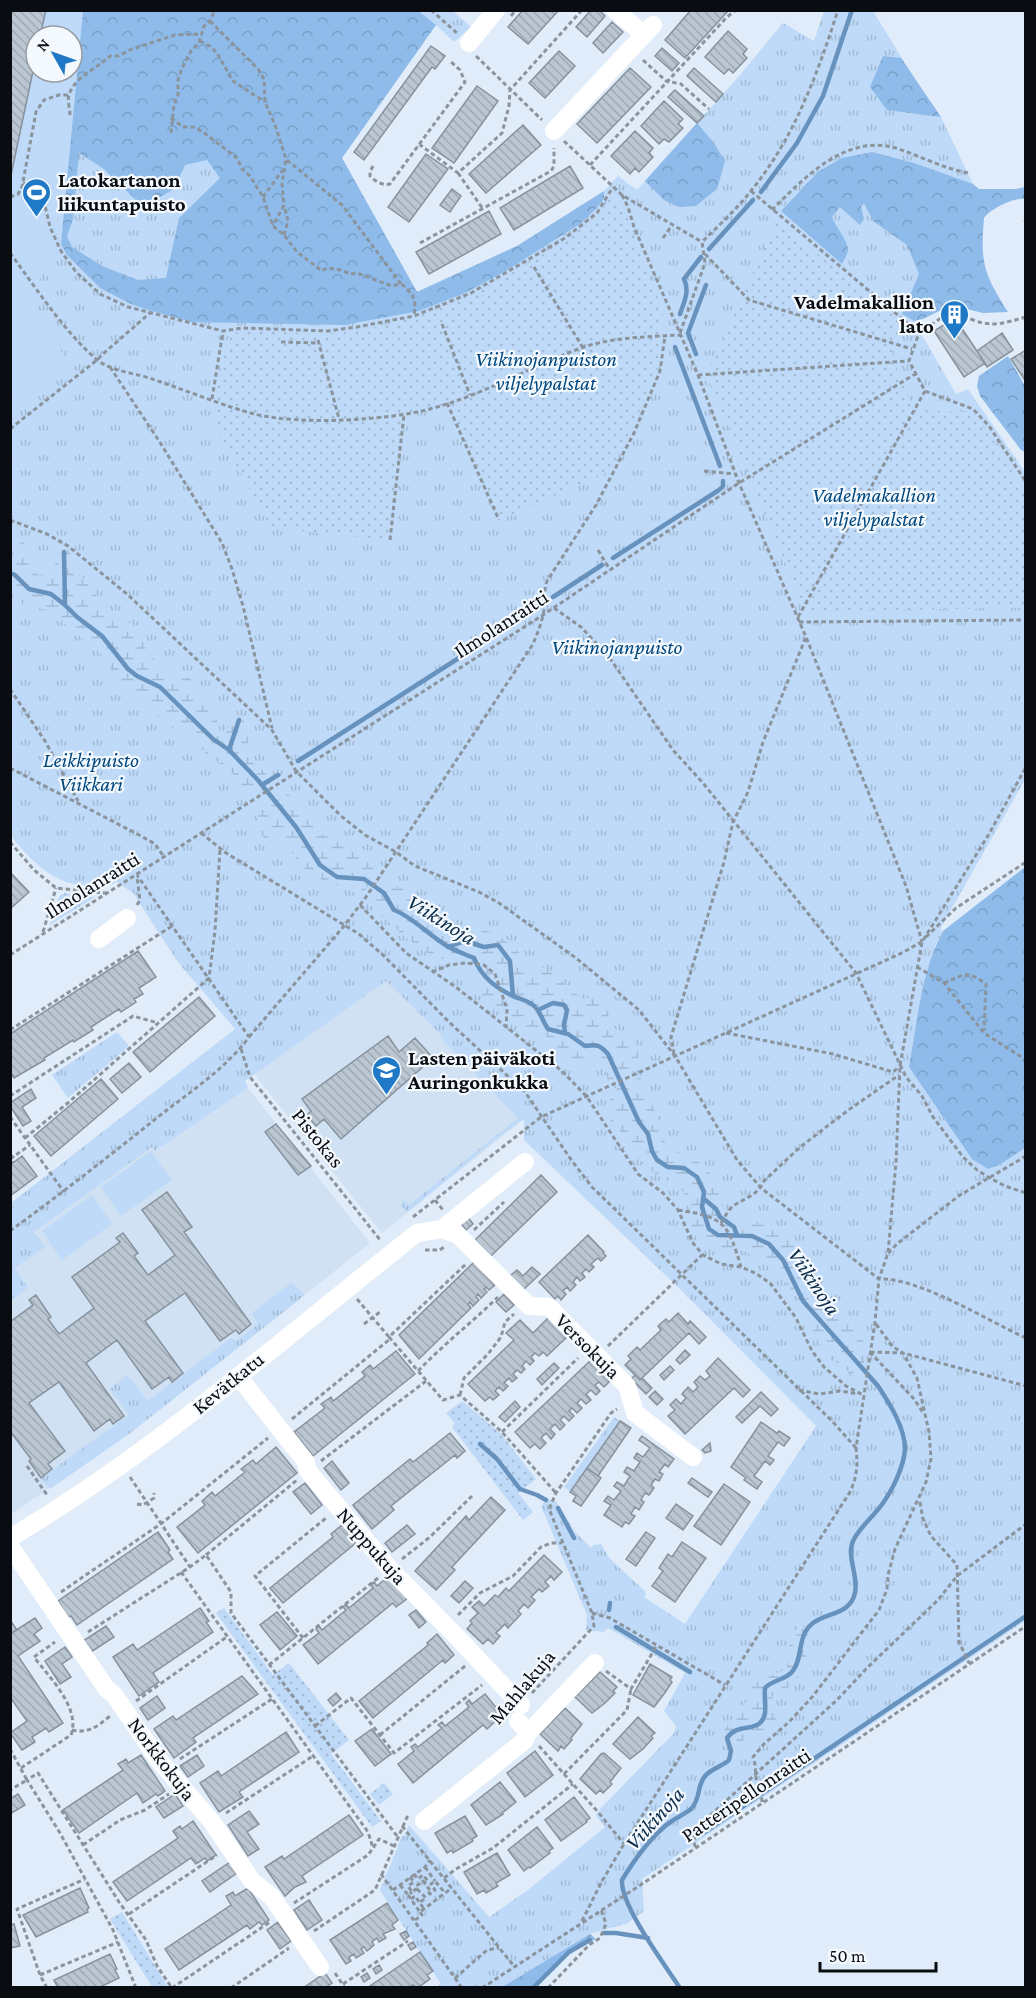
<svg xmlns="http://www.w3.org/2000/svg" width="1036" height="1998" font-family="'Crimson Pro',serif">
  <defs>
    <pattern id="grass-tufts" width="24" height="20" patternUnits="userSpaceOnUse" patternTransform="scale(1.5)"><rect width="24" height="20" fill="#bedaf8"/><path d="M3 7l-1-3M5 7V3M7 7l1-3M15 17l-1-3M17 17v-4M19 17l1-3" fill="none" stroke="#a2bad4"/></pattern>
    <pattern id="forest-crowns" width="20" height="18" patternUnits="userSpaceOnUse" patternTransform="scale(1.5)"><rect width="20" height="18" fill="#8ebbe9"/><path d="M2 6a3 3 0 1 1 6 0M12 15a3 3 0 1 1 6 0" fill="none" stroke="#79a0c7"/></pattern>
    <pattern id="wetland-marsh" width="20" height="14" patternUnits="userSpaceOnUse" patternTransform="scale(1.5)"><rect width="20" height="14" fill="#bedaf8"/><path d="M1 5h8M5 5V1M11 12h8M15 12V8" fill="none" stroke="#a2bad4"/></pattern>
    <pattern id="garden-dots" width="8" height="8" patternUnits="userSpaceOnUse" patternTransform="scale(1.5)"><rect width="8" height="8" fill="#bedaf8"/><path d="M2 2h.1M6 6h.1" fill="none" stroke="#a2bad4" stroke-width="1.8" stroke-linecap="round"/></pattern>
    <pattern id="building-back-hatch" width="6" height="6" patternUnits="userSpaceOnUse" patternTransform="scale(1.5)"><rect width="6" height="6" fill="#bac6d2"/><path d="M-1 5l2 2M0 0l6 6M5-1l2 2" fill="none" stroke="#9fa9b3"/></pattern>
  </defs>
  <rect width="100%" height="100%" fill="#e0ecf9"/>
  <path fill="#cfe1f3" d="M386,981L525,1118L382,1233L254,1074Z
    M248,1088L370,1243L129,1434L11,1514L10,1301L28,1288L15,1268L34,1232L151,1145L155,1151Z"/>
  <path fill="url(#grass-tufts)" fill-rule="evenodd" d="M11,11H453L471,27L454,42L436,25L342,158L417,292L517,246L604,191L618,176L637,190L740,75L783,23L814,41L824,11H873L917,83L941,117L973,184L979,189H1016L978,215L965,272L914,321L956,394L968,389L1025,472L1026,778L940,929L943,931L935,946L1001,1164L1025,1148V1621L642,1879L644,1911L628,1923L590,1934L502,1987H436L441,1984L380,1890L402,1836H404L409,1825L489,1917L528,1890L605,1827L596,1815L601,1808L674,1733L676,1726L664,1711L685,1673L608,1628L603,1632L586,1630L587,1615L541,1506L546,1499L556,1501L575,1532L591,1548L593,1545L601,1544L610,1559L645,1591L646,1595L644,1597L685,1624L816,1426L678,1287L524,1140V1119L501,1135L410,1210L406,1211L401,1205L403,1200L409,1205L518,1118L441,1038L442,1036L386,981L245,1081L248,1088L155,1151L152,1147L34,1232L45,1247L15,1268L28,1288L11,1301V1203L235,1029L177,961L133,893L117,882C106,888 98,887 86,886C51,883 32,861 11,836ZM36,36H72V72H36Z
    M65,893L95,897L50,925L59,896Z
    M117,1032L129,1046L68,1098L52,1075Z
    M291,1283L305,1295L129,1434L50,1489L41,1478L129,1415L110,1389L127,1375L148,1401L231,1338L236,1341L258,1324L252,1313Z
    M614,1417L620,1421L570,1491L564,1487Z"/>
  <path fill="url(#forest-crowns)" fill-rule="evenodd" d="M417,10L436,25L342,158L417,292L517,246L604,191V198L597,208L580,224L504,272L465,293L419,311L344,325L192,322L145,309L131,304L100,288L67,255L61,244L72,72V36L59,11ZM79,153L104,169L143,207L174,189L185,165L207,160L220,178L179,218L166,278L138,280L102,266L72,247L67,236L73,219Z
    M883,56L901,58L941,117L887,110L870,87Z
    M697,123L714,143L725,161L717,189L696,206L679,207L664,200L645,181Z
    M872,152L914,163L973,184L979,189H1016L1025,187V199C1014,197 990,209 984,218C980,263 984,274 1008,312L983,313L951,305L923,319L914,321L902,314L919,274L907,245L873,221L864,203L861,207L864,219L860,225L840,207L832,217C835,226 848,241 848,249C848,254 844,260 842,264L781,211L819,171L842,158Z
    M1008,356L1025,386V452L1021,450L980,396L977,386L979,376Z
    M1025,867V1148L1001,1164L988,1169L972,1159L909,1067C917,1023 921,972 943,931Z
    M590,1934L596,1939L565,1954L533,1987H502Z"/>
  <path fill="url(#wetland-marsh)" d="M22,542L31,547L32,567L38,575L49,574L55,566L58,546C77,553 68,554 73,568C76,575 86,580 93,583L97,598L105,600L108,610L115,620C142,622 130,629 145,642V658C157,656 165,665 164,677L167,679L174,674C196,678 193,680 198,700C202,704 207,704 211,707C219,712 216,722 218,730L224,731L228,727L230,718L234,715L241,716L247,727L249,752L272,782L255,794L242,786L229,769L213,760L186,735L169,726L127,691L105,657L48,610L20,604L11,597V548Z
    M280,790L286,791L317,831L323,835L361,847L379,861L376,874L362,895L310,875L279,837L264,838L256,828L261,803Z
    M381,880L403,889L411,896L419,911L433,923L447,931L464,932L480,930L496,933L519,952L521,970L528,973L545,967L582,999L593,997L607,1009L611,1024L616,1029L631,1037L639,1048L637,1068L608,1081L603,1062L598,1058L586,1062H572L544,1034L521,1028L511,1021L502,1008L486,1005L474,971L458,961L435,958L405,937L371,905L369,899Z
    M640,1077L661,1125L659,1136L674,1150L706,1166L713,1178L725,1210L733,1216L760,1223L788,1236L805,1251L819,1289L849,1320L864,1343L865,1356L861,1381L831,1358L816,1338L807,1314L793,1291L774,1270L756,1257L739,1249L722,1251L709,1247L698,1237L692,1227L691,1204L678,1184L664,1180L639,1161L633,1143L611,1123L610,1091Z
    M799,1623L812,1635C806,1650 804,1675 792,1685C788,1689 779,1690 774,1692L772,1698L776,1719L761,1735L744,1739L738,1752L723,1739L724,1730L747,1701L752,1686L759,1681L786,1669L788,1663L787,1651Z"/>
  <path fill="url(#garden-dots)" d="M611,197L618,198L623,206L663,312L657,369L645,400L611,471L499,520L448,404L404,414L390,540L271,528L216,428L214,405L227,340L232,334C256,326 302,336 328,334C406,329 476,296 541,256C567,240 594,223 611,197Z
    M777,221L894,316L904,329L892,356L913,410L972,412L979,420L1025,491V608L806,611L706,375Z
    M462,1401L501,1434L536,1479L518,1493L533,1512L523,1520L452,1427L455,1424L446,1413Z
    M224,1608L273,1675L289,1663L349,1740L331,1754L381,1821L372,1827L216,1613Z
    M384,1783L393,1794L379,1805L370,1794Z
    M122,1912L168,1987H152L110,1919Z"/>
  <path fill="#bedaf8" fill-rule="evenodd" d="M11,11H83L61,244L26,302L68,361L11,397ZM36,36H72V72H36Z
    M151,1151L172,1180L121,1216L101,1187Z
    M92,1195L112,1224L62,1260L42,1231Z"/>
  <g fill="none" stroke-linecap="round" stroke-linejoin="round">
    <path stroke="#6792be" stroke-width="4.5" d="M761,192L797,143L823,96L852,10
      M709,249L753,200
      M680,314C684,302 690,291 684,279L701,257
      M675,347L720,466
      M696,354L688,333L706,285
      M64,552L65,605
      M613,558L719,490L723,486V481
      M10,573L15,575L29,589L51,594L65,605L77,617L102,636L128,669L137,676L160,687L213,739L229,750L257,779L296,827L320,865L337,877L364,879L384,893L394,910C411,916 430,936 447,946C455,951 465,954 474,958C482,978 496,988 515,997C521,999 528,1001 533,1005C540,1010 543,1022 548,1029L568,1034L585,1046C597,1044 600,1045 608,1054L639,1122L648,1134L652,1151L657,1160L668,1167L684,1168L697,1177L704,1192L702,1207L709,1229L718,1235L752,1236L769,1244L783,1260L803,1301L878,1386C889,1403 905,1427 905,1449C904,1466 893,1489 883,1503C874,1516 861,1526 854,1539C845,1555 859,1575 855,1593C850,1615 827,1612 813,1623C796,1636 804,1658 792,1672C785,1680 772,1680 765,1688C764,1696 766,1705 765,1713C761,1735 738,1721 727,1738L731,1751L729,1760C722,1767 707,1770 703,1779C697,1789 700,1800 691,1809C682,1816 671,1820 663,1828C648,1841 633,1862 622,1880C620,1905 665,1965 680,1988
      M553,597L602,565
      M229,750L239,720
      M298,761L540,606
      M262,785L278,775
      M448,947L465,941L484,947L498,945L510,961L513,996
      M538,1010L553,1003L564,1005L567,1010L564,1025L565,1033
      M703,1198L716,1209L720,1217L734,1227L737,1235
      M480,1444L497,1459L520,1489L537,1495L546,1500
      M558,1508L574,1538
      M609,1610L610,1603
      M616,1627L690,1672
      M702,1834L1026,1616
      M604,1933H616L648,1938
      M534,1987L569,1952L590,1940"/>
  </g>
  <path fill="url(#building-back-hatch)" stroke="#86919d" stroke-width="1.5" d="M10,10H46L40,36H36V57L10,180Z
    M523,10H559L528,44L508,27Z
    M591,10H599L605,16L587,37L576,27Z
    M691,10H729L685,58L665,40Z
    M612,22L623,32L603,53L593,43Z
    M728,31L747,49L743,54L747,58L733,73L729,69L724,74L705,57Z
    M431,46L445,56L435,69L432,67L364,160L354,152Z
    M662,48L679,63L672,71L655,56Z
    M559,51L575,66L545,98L529,83Z
    M630,68L651,87L597,143L577,124Z
    M694,68L723,94L716,102L687,76Z
    M477,86L498,101L454,163L432,148Z
    M675,90L704,116L697,123L668,97Z
    M664,101L683,119L678,124L683,128L669,142L664,139L659,144L641,126Z
    M523,125L541,145L486,193L469,174Z
    M635,131L653,148L649,153L653,157L639,172L635,168L630,174L611,156Z
    M426,154L448,169L409,222L388,207Z
    M570,166L583,188L514,230L500,208Z
    M452,189L461,196L450,212L440,205Z
    M489,211L501,234L429,274L416,252Z
    M955,318L985,363L964,377L934,331Z
    M1002,333L1013,350L987,367L977,351Z
    M1026,350V382L1011,359Z
    M10,872L29,892L10,909Z
    M138,951L156,977L139,988L143,994L134,999L136,1002L121,1012L119,1009L91,1027L93,1030L80,1038L74,1042L73,1040L44,1058L45,1060L14,1078L10,1072V1034Z
    M199,997L215,1016L150,1072L133,1052Z
    M388,1036L399,1052L415,1038L433,1058L341,1139L324,1119L316,1126L307,1115L311,1111L302,1099Z
    M129,1063L141,1077L122,1093L110,1079Z
    M101,1079L118,1099L51,1156L34,1136Z
    M31,1089L36,1098L22,1107L31,1121L23,1126L10,1106V1103Z
    M276,1124L311,1166L298,1175L265,1132Z
    M22,1156L37,1176L10,1196V1165Z
    M541,1175L557,1192L491,1256L475,1240Z
    M167,1192L192,1227L184,1232L251,1324L239,1334L236,1330L220,1341L185,1293L145,1321L183,1373L172,1382L169,1377L152,1389L117,1340L86,1363L124,1416L113,1424L110,1419L94,1431L59,1382L29,1403L65,1451L48,1464L52,1469L41,1478L29,1461L31,1459L10,1431V1322L33,1305L29,1300L36,1295L51,1317L48,1319L59,1334L94,1308L72,1277L120,1242L116,1238L123,1233L138,1253L134,1256L148,1275L175,1255L142,1210Z
    M467,1216L473,1224L466,1230L460,1222Z
    M588,1235L604,1252L603,1253L606,1256L601,1261L598,1258L591,1264L594,1267L589,1272L586,1269L582,1273L585,1277L580,1281L577,1277L573,1282L576,1285L570,1291L567,1287L563,1291L566,1294L561,1300L558,1296L555,1299L539,1282Z
    M474,1262L495,1285L489,1290L486,1287L484,1289L487,1292L481,1298L478,1294L476,1297L479,1300L473,1306L470,1302L468,1304L471,1308L419,1359L399,1335Z
    M532,1267L540,1274L523,1290L510,1276L517,1270L523,1276Z
    M504,1294L514,1305L506,1312L496,1302Z
    M678,1313L688,1324L690,1321L706,1337L699,1344L689,1333L640,1380L625,1365L631,1359L628,1356L637,1347L640,1350L661,1330L658,1326L666,1319L669,1322Z
    M549,1317L568,1336L547,1356L543,1352L539,1356L535,1353L531,1357L534,1361L530,1365L526,1361L522,1366L525,1369L521,1373L517,1370L513,1374L517,1378L512,1382L509,1378L504,1383L508,1386L503,1391L499,1387L495,1391L499,1395L493,1400L490,1397L485,1401L468,1384L514,1340L506,1333L520,1320L533,1333Z
    M685,1350L690,1355L680,1364L676,1360Z
    M396,1351L415,1374L313,1456L294,1432L325,1408L321,1404L331,1397L333,1401L365,1376L362,1372L370,1365L373,1369Z
    M718,1358L750,1390L743,1397L734,1388L685,1434L668,1416L675,1410L670,1405L676,1399L681,1404L686,1398L682,1394L688,1387L693,1392L698,1387L694,1382L700,1376L705,1380L710,1376L706,1371Z
    M591,1360L610,1381L604,1387L599,1382L595,1385L600,1391L596,1395L591,1390L586,1394L591,1400L586,1404L581,1399L577,1403L582,1408L577,1413L572,1408L569,1411L574,1416L569,1421L564,1416L560,1420L565,1425L560,1430L555,1424L550,1429L555,1434L551,1439L546,1433L541,1438L546,1443L540,1449L535,1444L530,1448L515,1432Z
    M554,1363L559,1368L542,1385L537,1379Z
    M670,1366L674,1370L664,1380L660,1375Z
    M635,1375L640,1380L642,1378L652,1388L646,1394L631,1379Z
    M655,1391L663,1399L657,1405L649,1397Z
    M761,1392L778,1409L771,1416L760,1406L742,1423L736,1417Z
    M515,1401L520,1407L505,1422L499,1417Z
    M620,1421L631,1428L598,1476L587,1468Z
    M761,1422L777,1433L779,1431L790,1438L784,1446L778,1442L768,1456L774,1460L770,1465L765,1461L754,1476L762,1482L757,1489L744,1480L746,1478L731,1467Z
    M450,1433L465,1451L457,1458L455,1455L391,1506L394,1510L372,1529L353,1505L410,1459L413,1462Z
    M642,1436L674,1459L668,1467L665,1464L659,1472L663,1474L659,1481L655,1479L651,1485L654,1488L649,1495L645,1493L641,1500L644,1502L639,1510L635,1507L631,1514L635,1516L629,1524L625,1522L622,1527L604,1515L611,1505L604,1501L608,1496L614,1500L621,1491L614,1486L617,1482L624,1486L630,1476L624,1472L627,1467L634,1471L640,1462L634,1458L637,1453L643,1457L650,1448L639,1440Z
    M710,1443L711,1451L705,1453L702,1450Z
    M276,1447L297,1473L198,1553L177,1527L205,1505L202,1501L212,1492L215,1496L245,1472L241,1469L253,1460L256,1464Z
    M332,1461L349,1483L341,1490L324,1468Z
    M587,1468L601,1478L581,1506L573,1501L576,1496L570,1492Z
    M692,1478L712,1492L708,1497L688,1483Z
    M305,1483L322,1505L311,1514L293,1492Z
    M724,1484L750,1502L721,1545L694,1526Z
    M491,1497L505,1510L452,1567L455,1570L436,1590L415,1571L466,1516L469,1520Z
    M676,1504L693,1516L683,1530L666,1518Z
    M342,1525L356,1543L283,1603L270,1588L333,1537L331,1534Z
    M407,1525L415,1534L392,1552L385,1543Z
    M158,1532L170,1550L168,1552L173,1559L77,1625L71,1616L68,1617L58,1601Z
    M646,1532L655,1538L636,1566L626,1559Z
    M682,1542L706,1558L675,1602L652,1586L663,1571L659,1568L668,1554L672,1557Z
    M544,1555L562,1572L554,1580L551,1576L545,1582L549,1586L542,1592L539,1589L531,1597L535,1600L528,1608L524,1604L518,1611L521,1614L508,1628L505,1624L496,1633L500,1636L493,1644L488,1639L483,1644L467,1629L472,1623L470,1621L478,1613L472,1607L479,1601L484,1606L495,1595L498,1597L506,1588L509,1591Z
    M390,1575L408,1598L396,1607L393,1603L318,1664L303,1645L319,1633L316,1629L319,1626L322,1630L346,1610L343,1607L346,1604L349,1608L373,1588L371,1585L374,1582L377,1586Z
    M465,1581L473,1588L459,1603L451,1596Z
    M200,1608L209,1621L206,1622L213,1632L153,1673L159,1682L139,1696L113,1657L133,1644L137,1650Z
    M416,1610L426,1622L419,1628L409,1615Z
    M277,1612L297,1636L280,1650L260,1625Z
    M35,1618L42,1628L34,1634L40,1641L18,1656L63,1723L49,1732L46,1728L32,1737L35,1742L22,1750L10,1733L27,1721L10,1697V1634Z
    M10,1620L17,1630L10,1634Z
    M106,1626L114,1637L91,1652L83,1641Z
    M437,1634L454,1655L445,1663L443,1660L373,1718L359,1701L428,1645L427,1643Z
    M65,1647L72,1657L62,1664L71,1677L60,1684L45,1661Z
    M650,1664L672,1677L670,1680L672,1682L664,1694L654,1707L633,1695Z
    M600,1672L617,1687L613,1691L615,1693L605,1703L592,1713L575,1697Z
    M242,1676L258,1694L193,1738L196,1742L174,1758L154,1729L173,1716L176,1720Z
    M336,1693L341,1699L333,1706L328,1700Z
    M485,1694L502,1715L487,1729L483,1725L413,1783L398,1764L414,1751L411,1747L415,1744L418,1747L442,1728L438,1725L442,1722L445,1726L469,1707L466,1703L469,1700L472,1704Z
    M157,1696L165,1708L148,1720L140,1708Z
    M565,1708L582,1724L571,1738L572,1740L564,1749L561,1746L558,1751L540,1734Z
    M638,1717L655,1733L651,1736L653,1738L643,1749L630,1759L613,1744Z
    M372,1729L391,1754L375,1766L355,1741Z
    M286,1732L299,1752L239,1792L243,1797L219,1812L200,1783L218,1771L221,1776Z
    M535,1751L553,1775L525,1797L507,1773Z
    M604,1753L621,1768L610,1782L612,1784L603,1793L600,1790L596,1794L580,1779L601,1754Z
    M141,1755L165,1791L158,1796L156,1794L143,1803L137,1793L79,1833L63,1810L123,1770L118,1764L126,1759L128,1763Z
    M197,1755L204,1766L188,1777L180,1766Z
    M500,1782L516,1802L502,1813L503,1814L486,1825L471,1805Z
    M18,1794L25,1805L10,1814V1799Z
    M175,1794L183,1806L164,1818L156,1807Z
    M574,1797L590,1818L586,1821L587,1822L561,1841L545,1820Z
    M249,1811L259,1824L247,1832L259,1849L248,1856L228,1825Z
    M349,1815L363,1835L302,1876L306,1882L295,1887L285,1896L265,1867L282,1856L284,1859Z
    M465,1816L477,1836L472,1839L473,1841L453,1853L452,1850L447,1853L435,1833Z
    M193,1821L216,1855L207,1861L205,1858L196,1864L191,1858L127,1901L113,1882L178,1838L173,1831L180,1826L182,1829Z
    M537,1827L553,1848L549,1851L550,1853L530,1868L529,1867L524,1871L508,1850Z
    M497,1853L510,1875L496,1883L498,1886L486,1893L484,1890L477,1894L464,1872Z
    M230,1862L237,1873L210,1892L202,1881Z
    M80,1888L89,1908L87,1909L88,1912L36,1937L23,1915Z
    M248,1888L269,1920L262,1925L259,1922L250,1929L247,1925L179,1970L165,1949L231,1905L226,1896L233,1892L235,1896Z
    M309,1900L322,1920L307,1930L294,1910Z
    M387,1903L398,1920L392,1925L395,1929L383,1934L386,1938L379,1942L377,1938L372,1942L374,1945L367,1951L364,1947L361,1949L364,1953L356,1958L354,1954L349,1957L351,1961L346,1964L330,1940Z
    M278,1922L291,1941L280,1949L267,1930Z
    M14,1924L20,1946L10,1948V1925Z
    M406,1931L409,1936L404,1940L400,1934Z
    M413,1942L416,1947L411,1950L408,1945Z
    M420,1952L433,1971L427,1975L430,1979L417,1988L413,1985L409,1988H367Z
    M110,1954L117,1969L115,1970L119,1978L98,1988H58L54,1980Z
    M379,1965L382,1970L376,1974L373,1969Z
    M325,1973L332,1983L325,1988H303Z
    M367,1973L370,1978L364,1982L361,1977Z"/>
  <g fill="none" stroke-linecap="round" stroke-linejoin="round">
    <path stroke="#8b949d" stroke-width="3" stroke-dasharray="4.5 3" stroke-linecap="butt" d="M431,10L457,33
      M511,16L516,10
      M210,21L258,69L264,79L265,102L275,125L286,159L282,184L284,205L273,226
      M200,41L210,46L217,53L233,81L265,102
      M476,56L542,120
      M643,60L666,81L681,84L709,109
      M70,115C70,109 67,100 69,95C74,77 98,68 110,56H118L132,49L175,35L202,34
      M171,118L183,127H194L203,132L237,158L242,169L250,176L263,197L273,226L284,235L297,252L322,271L327,268L341,270L350,274L357,273L389,285H403C415,297 416,299 414,316
      M171,133L174,104L178,95V80L182,68L191,51L199,43L204,26L210,21L215,10
      M564,141L622,195L702,242
      M419,144L458,173L502,133L509,106L510,90L582,10
      M287,160L342,205L401,284
      M590,165L727,17L736,10
      M373,166L370,172V176C375,181 382,186 390,184L465,82L460,70L451,62
      M458,173L483,209
      M23,183L41,189L50,227L61,251L76,272L100,294L128,307L223,331L242,328L328,331L357,327L414,316L471,293L565,238L597,213L613,187
      M751,191L919,333
      M622,195L628,207L634,227L698,375L739,483L806,637L906,886L922,942
      M10,197L18,194L22,187L36,112L44,100L59,95H69
      M263,197L282,171
      M772,210C805,177 847,132 899,149C922,157 945,169 969,173
      M1024,220L1026,221
      M284,235L288,221L284,205
      M663,238L673,224
      M420,243L551,171L554,166V148
      M10,253C37,289 62,329 96,359C111,372 137,373 155,380C188,391 221,405 254,414C299,425 384,421 430,409C483,395 530,367 581,348C611,337 648,337 680,335
      M705,254L749,300L912,349
      M534,267L583,348
      M1026,317C1007,322 993,328 973,320C965,317 959,313 950,312L919,333L909,361L925,391L973,409L989,426L1026,482
      M442,324L470,395
      M680,333L705,263L702,242C718,226 736,210 750,192C794,139 817,75 838,10
      M318,340L339,419
      M281,342L320,343
      M110,367L161,444L222,543L232,569L243,606L272,728
      M698,375L908,361
      M212,399L223,331
      M447,403L499,520
      M10,429L97,360L104,353L150,313
      M704,471L735,474
      M10,520L47,534L68,546L127,594L272,730L296,771L341,816L365,835L396,852L415,866L479,892L499,903L576,958L639,1010L675,1056L737,1160L761,1188L879,1279C918,1277 988,1321 1026,1338
      M390,540L404,414
      M598,550L610,570
      M554,608L581,627L609,657L673,750L703,783L856,973L906,1077L922,1096L933,1117L963,1157L977,1170L988,1177L1005,1186L1026,1193
      M798,617L925,391
      M799,622L1026,620
      M10,689L45,741L78,801
      M10,768L141,836L155,844L164,857
      M201,833L226,853L359,934L384,956L449,1022L525,1092L572,1161L592,1187L833,1422L856,1448
      M10,842L34,870L56,888L106,893
      M137,905L140,900L137,877
      M360,905L406,953L457,988L562,1071L587,1097L638,1174L663,1193L678,1210L693,1243L703,1255L721,1264L741,1267L755,1273L770,1283L796,1318L812,1351L824,1367L846,1386L863,1395
      M43,932L56,888
      M926,937L956,908L1026,862
      M10,955L543,615L739,483L915,374
      M917,967L944,983L984,1033L1026,1060
      M432,972L449,965L465,963L484,965L495,974L507,1009L506,1028
      M944,983C966,974 966,970 986,984L984,1031
      M10,1030L172,926
      M726,1033L833,1054L893,1072L900,1066
      M249,1037L344,926L366,897L533,644C537,634 541,625 543,615C546,604 543,592 547,581L596,505L634,433L660,371L665,336
      M241,1049L250,1077L381,1241
      M674,1054L671,1037L724,862L733,822L748,792L763,742L806,637
      M10,1096L133,1016L158,1023
      M10,1117L64,1192
      M25,1138L69,1102L209,978L215,931L220,849
      M10,1155L13,1157V1163
      M10,1159L30,1145
      M435,1200L443,1210
      M678,1210C724,1217 728,1223 741,1267
      M413,1217L541,1117L904,952L921,942
      M721,1223C725,1217 728,1210 733,1206C745,1198 758,1195 764,1181L799,1148L847,1111L899,1075
      M474,1230L504,1202
      M10,1231C62,1193 113,1153 163,1113C193,1090 227,1067 249,1037L137,875
      M425,1250H440L444,1247
      M888,1253L898,1243L960,1195L1026,1156
      M357,1299L389,1337L466,1264
      M364,1324L380,1312
      M389,1337L443,1400L460,1395L502,1432L556,1493
      M608,1346L702,1255
      M870,1352L903,1353L1026,1386
      M870,1352L914,1399L924,1414
      M418,1371C443,1345 471,1323 498,1297
      M799,1390L819,1394L840,1391L858,1394
      M460,1395L464,1378L488,1354L501,1337L505,1322L514,1314
      M292,1419L390,1339
      M502,1432L578,1358
      M321,1461L426,1381
      M27,1466L47,1495
      M130,1477L190,1567
      M920,1502L923,1519L931,1536L957,1565L959,1642L969,1663
      M137,1504L143,1505L154,1498V1493
      M206,1555L297,1480
      M402,1559L430,1537L472,1496
      M181,1572L368,1832L373,1848L379,1839L394,1846
      M61,1592L162,1523L268,1438
      M592,1613L610,1618L725,1685
      M458,1615L480,1593L513,1576L541,1547L551,1543H562
      M88,1632L190,1567L206,1555L231,1592V1613L397,1836
      M303,1638L255,1576L326,1518
      M269,1665L378,1578
      M606,1671L631,1689L657,1645
      M532,1693L594,1626L592,1613L549,1509L556,1493L611,1413L617,1409
      M136,1701L228,1636
      M315,1726L351,1698L394,1753L482,1685
      M72,1730C88,1734 98,1726 110,1716
      M380,1735L465,1666
      M539,1746L598,1812L624,1844
      M10,1749L27,1780L10,1790
      M180,1759L272,1699
      M21,1768L71,1735C81,1708 49,1677 34,1657L55,1642
      M564,1774L627,1710L631,1689
      M762,1802C762,1793 757,1786 756,1777C755,1770 756,1765 753,1757L764,1744L789,1722L813,1696L879,1610L887,1589L888,1575L895,1549L926,1482L931,1459L929,1432L917,1378L903,1353L892,1346L876,1324
      M226,1813L313,1756
      M402,1826L513,1965
      M83,1845L120,1820L145,1810L169,1794
      M695,1847L694,1835L705,1820L837,1700L866,1669L938,1600L957,1576L1026,1524
      M425,1867L435,1881
      M381,1874L462,1988
      M414,1874L418,1879L423,1875L428,1881L424,1883
      M410,1877L414,1882L408,1886L412,1892L416,1889L415,1887L423,1881L429,1889L427,1890L430,1894L435,1890L431,1884L435,1881L445,1893L452,1888
      M444,1878L456,1869L493,1848L573,1784
      M400,1885L408,1895L412,1892
      M417,1889L426,1898L420,1902
      M393,1890L425,1867L430,1860
      M408,1895L420,1912L445,1893
      M411,1899L415,1896L424,1909
      M294,1903L368,1855L373,1848
      M129,1914L217,1855
      M415,1920L422,1915L420,1912
      M582,1921L601,1883L624,1844L850,1492C857,1477 858,1465 856,1448L875,1322L879,1279L888,1253L896,1162L900,1066L922,942L989,834L1026,767
      M314,1931L375,1890L408,1815
      M335,1973L345,1988
      M40,1975L118,1942
      M455,1978L487,1950L499,1948
      M343,1984L408,1941
      M47,1988L40,1975L17,1909L85,1879
      M136,1988L113,1930L60,1833L27,1780L38,1773L119,1902L146,1940L157,1966L172,1988
      M172,1988L270,1922
      M231,1988L289,1948
      M482,1988L639,1886L1026,1626
      M548,1988L589,1945L600,1938L606,1924L601,1909"/>
    <path stroke="#fff" stroke-width="18" d="M615,10L643,34
      M469,43L496,10
      M554,131L653,25
      M99,939L127,918
      M442,1229L458,1235L529,1306L549,1307L623,1382L627,1386L635,1413L693,1457
      M238,1376L306,1462L308,1471L389,1568L458,1638L521,1705
      M10,1538C156,1451 284,1338 417,1233L442,1229L525,1162
      M10,1546L106,1688L115,1696L158,1759L212,1822L252,1881L272,1897L320,1967
      M518,1721L528,1733L595,1663
      M424,1821L524,1741L528,1733"/>
  </g>
  <defs>
    <symbol id="stadium-pin" viewBox="-11 -11 22 30"><path d="M0 17L-7.5 6A9.5 9.5 0 1 1 7.5 6Z" fill="#1f79c6" stroke="#f4f9fe"/><path d="M0-5a6.5 5 0 1 0 0 10a6.5 5 0 1 0 0-10ZM-3.5-1.8h7v3.6h-7Z" fill="#fff"/></symbol>
    <symbol id="building-pin" viewBox="-11 -11 22 30"><path d="M0 17L-7.5 6A9.5 9.5 0 1 1 7.5 6Z" fill="#1f79c6" stroke="#f4f9fe"/><path d="M-4-6H4V6H1V3H-1V6H-4ZM-2.5-4.3h1.7v1.8h-1.7ZM.8-4.3h1.7v1.8H.8ZM-2.5-1h1.7V.8h-1.7ZM.8-1h1.7V.8H.8Z" fill="#fff"/></symbol>
    <symbol id="school-pin" viewBox="-11 -11 22 30"><path d="M0 17L-7.5 6A9.5 9.5 0 1 1 7.5 6Z" fill="#1f79c6" stroke="#f4f9fe"/><path d="M0-5L7-2L0 1L-7-2ZM-4 1L0 2.5L4 1V4Q0 6-4 4Z" fill="#fff"/></symbol>
  </defs>
  <g fill-rule="evenodd">
    <use href="#stadium-pin" x="20" y="176" width="33" height="45"/>
    <use href="#building-pin" x="938" y="298" width="33" height="45"/>
    <use href="#school-pin" x="370" y="1054" width="33" height="45"/>
  </g>
  <g text-anchor="middle" stroke-width="4.5" stroke-linejoin="round" paint-order="stroke">
    <g font-size="21" font-weight="bold" fill="#090d11" stroke="#f4f9fe" text-anchor="start">
      <text x="58" y="187">Latokartanon<tspan x="58" dy="24">liikuntapuisto</tspan></text>
      <text x="934" y="309" text-anchor="end">Vadelmakallion<tspan x="934" dy="24">lato</tspan></text>
      <text x="408" y="1065">Lasten päiväkoti<tspan x="408" dy="24">Auringonkukka</tspan></text>
    </g>
    <g font-size="21" font-style="italic" fill="#00477e" stroke="#f4f9fe">
      <text x="546" y="366">Viikinojanpuiston<tspan x="546" dy="24">viljelypalstat</tspan></text>
      <text x="874" y="502">Vadelmakallion<tspan x="874" dy="24">viljelypalstat</tspan></text>
      <text x="617" y="654">Viikinojanpuisto</text>
      <text x="91" y="767">Leikkipuisto<tspan x="91" dy="24">Viikkari</tspan></text>
    </g>
    <g font-size="21" fill="#090d11" stroke="#f4f9fe">
      <text transform="translate(501 624) rotate(-33)" y="7">Ilmolanraitti</text>
      <text transform="translate(92 885) rotate(-32)" y="7">Ilmolanraitti</text>
      <text transform="translate(318 1138) rotate(51)" y="7">Pistokas</text>
      <text transform="translate(588 1346) rotate(45)" y="7">Versokuja</text>
      <text transform="translate(228 1383) rotate(-39)" y="7">Kevätkatu</text>
      <text transform="translate(372 1546) rotate(49)" y="7">Nuppukuja</text>
      <text transform="translate(522 1687) rotate(-50)" y="7">Mahlakuja</text>
      <text transform="translate(162 1759) rotate(53)" y="7">Norkkokuja</text>
      <text transform="translate(746 1795) rotate(-34)" y="7">Patteripellonraitti</text>
    </g>
    <g font-size="22" font-style="italic" fill="#0a2b49" stroke="#f4f9fe">
      <text transform="translate(442 919) rotate(32)" y="8">Viikinoja</text>
      <text transform="translate(815 1281) rotate(56)" y="8">Viikinoja</text>
      <text transform="translate(654 1818) rotate(-48)" y="8">Viikinoja</text>
    </g>
  </g>
  <rect width="1036" height="1998" fill="none" stroke="#090d11" stroke-width="24"/>
  <g transform="translate(54 54) rotate(310)"><circle r="28" fill="#f4f9fe" stroke="#969b9f" stroke-width="1.5"/>
  <path d="M0-4.5L10 22L0 15L-10 22Z" fill="#1f79c6"/>
  <text y="-9" font-size="16" font-weight="bold" text-anchor="middle" fill="#090d11">N</text>
  </g>
  <path d="M820 1962v9h116v-9" fill="none" stroke="#090d11" stroke-width="3"/>
  <text x="829" y="1962" font-size="18" fill="#090d11" stroke="#f4f9fe" stroke-width="4.5" paint-order="stroke">50 m</text>
</svg>
